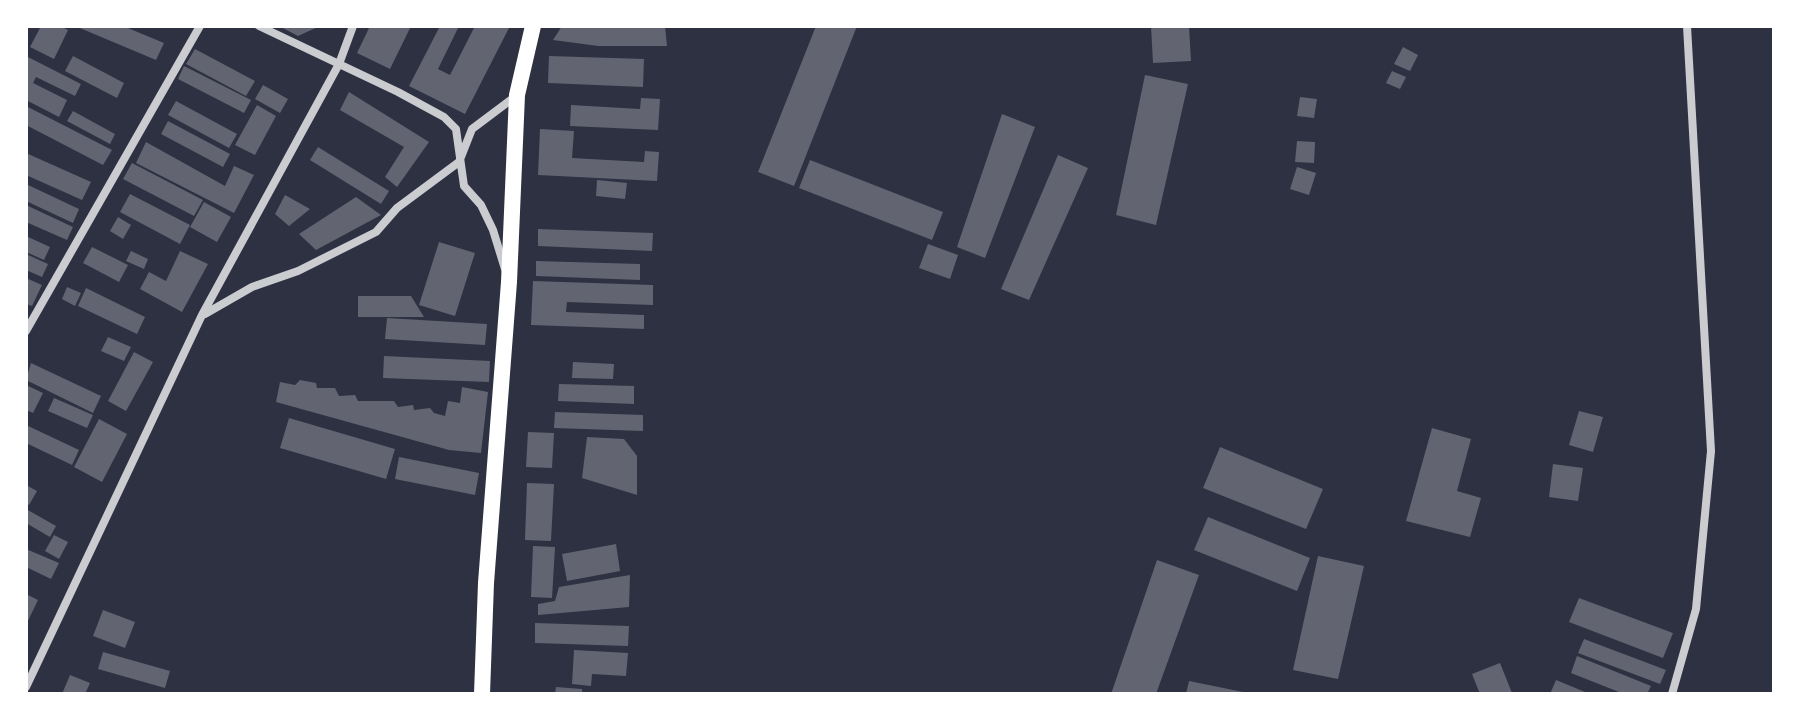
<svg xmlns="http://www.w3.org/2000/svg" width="1800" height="720" font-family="Commissioner,sans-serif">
  <rect width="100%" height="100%" fill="#2d3142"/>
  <path fill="#626471" d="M41,26H60L68,30L54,59L30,47Z
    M75,26H123L164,43L156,60Z
    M279,26H320L298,36Z
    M370,26H411L390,69L357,53Z
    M440,26H459L438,69L450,75L475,26H510L465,114L409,86Z
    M562,26H665L667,46H598L553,40Z
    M816,26H857L794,186L758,172Z
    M1151,26H1189L1191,61L1153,63Z
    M1403,47L1418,55L1410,71L1394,64Z
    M195,49L255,81L246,96L186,64Z
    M26,56L81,84L75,96L36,77L33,83L67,100L59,117L26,100Z
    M73,56L124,83L117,98L65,71Z
    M549,56L644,59L643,87L548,83Z
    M184,66L251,100L244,113L178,79Z
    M1392,71L1406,77L1400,89L1386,83Z
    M1145,75L1188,84L1156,225L1116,215Z
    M263,85L288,99L280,113L255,99Z
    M349,92L429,142L397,187L385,177L404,147L340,110Z
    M1300,97L1317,99L1314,118L1297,116Z
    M641,98L660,99L658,130L570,126L571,105L640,109Z
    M176,101L237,134L229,148L168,115Z
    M257,105L276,116L255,155L235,145Z
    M26,106L112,150L103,165L26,125Z
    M73,111L115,134L110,144L67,121Z
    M1002,114L1035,127L985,258L957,247Z
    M168,121L230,154L223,167L161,134Z
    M540,129L574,131L572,158L644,162L645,151L659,152L657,181L538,175Z
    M1297,141L1315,142L1314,163L1295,162Z
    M146,142L225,186L234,166L254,175L234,213L136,163Z
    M318,147L389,191L381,204L310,160Z
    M26,153L91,182L82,200L26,175Z
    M1058,155L1088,168L1029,300L1001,289Z
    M810,160L943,212L932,240L799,188Z
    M132,163L203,200L194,216L123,179Z
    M1297,167L1316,173L1309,195L1290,189Z
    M597,180L627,183L625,199L596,196Z
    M26,184L79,209L73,223L26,201Z
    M130,194L190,225L180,244L120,212Z
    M285,195L310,209L289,226L275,214Z
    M356,197L381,215L316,250L299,234Z
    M204,202L231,217L217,242L190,227Z
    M26,205L73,227L67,240L26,222Z
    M118,217L131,225L123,239L110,231Z
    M538,229L653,233L652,251L538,246Z
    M26,236L50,247L44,260L26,252Z
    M439,242L475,253L455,316L419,305Z
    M928,244L958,255L950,279L919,268Z
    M92,247L128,265L119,282L83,263Z
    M131,251L148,259L144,269L126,261Z
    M180,251L208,264L182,312L140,289L149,272L166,281Z
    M26,254L48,264L42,277L26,270Z
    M536,261L640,264V280L536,276Z
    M26,278L42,285L32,306L26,304Z
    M533,281L653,285V305L567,302L566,312L644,315V329L531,325Z
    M67,287L81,293L75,306L62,299Z
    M86,288L145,317L137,334L78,306Z
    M358,296H411L424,317H358Z
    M387,318L487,324L485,345L385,339Z
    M108,337L131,347L124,361L101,351Z
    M134,352L153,362L126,411L108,401Z
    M384,356L490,361L489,382L383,378Z
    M573,362L614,364L613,379L572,378Z
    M31,363L101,396L93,413L26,380Z
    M300,380L316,383L317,388H335L339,396L355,395L358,401H394L398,407L413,405L414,410L430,408L434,413L445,416L448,401L460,403L462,387L488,392L481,453L449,450L276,402L280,382L295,385Z
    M559,384L634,386V404L558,401Z
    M26,385L43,393L33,413L26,410Z
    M54,398L93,415L87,428L48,411Z
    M1579,411L1603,417L1593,452L1569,445Z
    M555,412L643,415V431L554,428Z
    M289,418L395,449L386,479L280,448Z
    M99,419L127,434L102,482L74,467Z
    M26,425L79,450L72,465L26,443Z
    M1432,428L1471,439L1457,491L1481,498L1470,537L1406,521Z
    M528,432L554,433L552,468L526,467Z
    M587,437L624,439L637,456V495L582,478Z
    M1220,447L1323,489L1306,529L1203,488Z
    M399,457L479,473L475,495L395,479Z
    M1553,464L1583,468L1578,501L1549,497Z
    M527,483L554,484L551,541L525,540Z
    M26,485L37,491L29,505L26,503Z
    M26,509L56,526L50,537L26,523Z
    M1208,517L1310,558L1297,591L1194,550Z
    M54,535L68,542L59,559L45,551Z
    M616,544L620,571L567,581L562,554Z
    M533,546L555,547L552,598L531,597Z
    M26,549L59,563L51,579L26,567Z
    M1318,556L1364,566L1338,679L1293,670Z
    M1157,560L1199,575L1156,694H1111Z
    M630,575L629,607L538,615V604L555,601L559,587Z
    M26,594L38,600L26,625Z
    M1579,598L1673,633L1663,658L1569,622Z
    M103,610L135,622L125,648L93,636Z
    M535,623L629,626L628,646L535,643Z
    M1584,639L1666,670L1660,684L1578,653Z
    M574,650L628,653L626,676L592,674L591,686L572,684Z
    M103,652L170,671L165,688L98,669Z
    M1577,656L1651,686L1647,694H1624L1571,673Z
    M1500,663L1512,693L1480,694L1472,674Z
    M70,675L90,683L85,694H62Z
    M1556,680L1590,694H1550Z
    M1189,681L1248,693V694H1186Z
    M556,687L582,689V694H555Z"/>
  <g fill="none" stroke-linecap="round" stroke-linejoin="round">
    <path stroke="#caccd0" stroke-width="8" d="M259,26L398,92L444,117L456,129L464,186L481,205L493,230L505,269
      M205,314L252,287L298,271L376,232L397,208L459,162L472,129L516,96
      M26,331L200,26
      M26,687L202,315L339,64L353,26
      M1672,694L1696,609L1711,451L1687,26"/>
    <path stroke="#fff" stroke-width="16" d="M482,694L486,583L509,282L517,95L533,26"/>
  </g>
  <rect width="1800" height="720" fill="none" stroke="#ffffff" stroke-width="56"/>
</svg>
